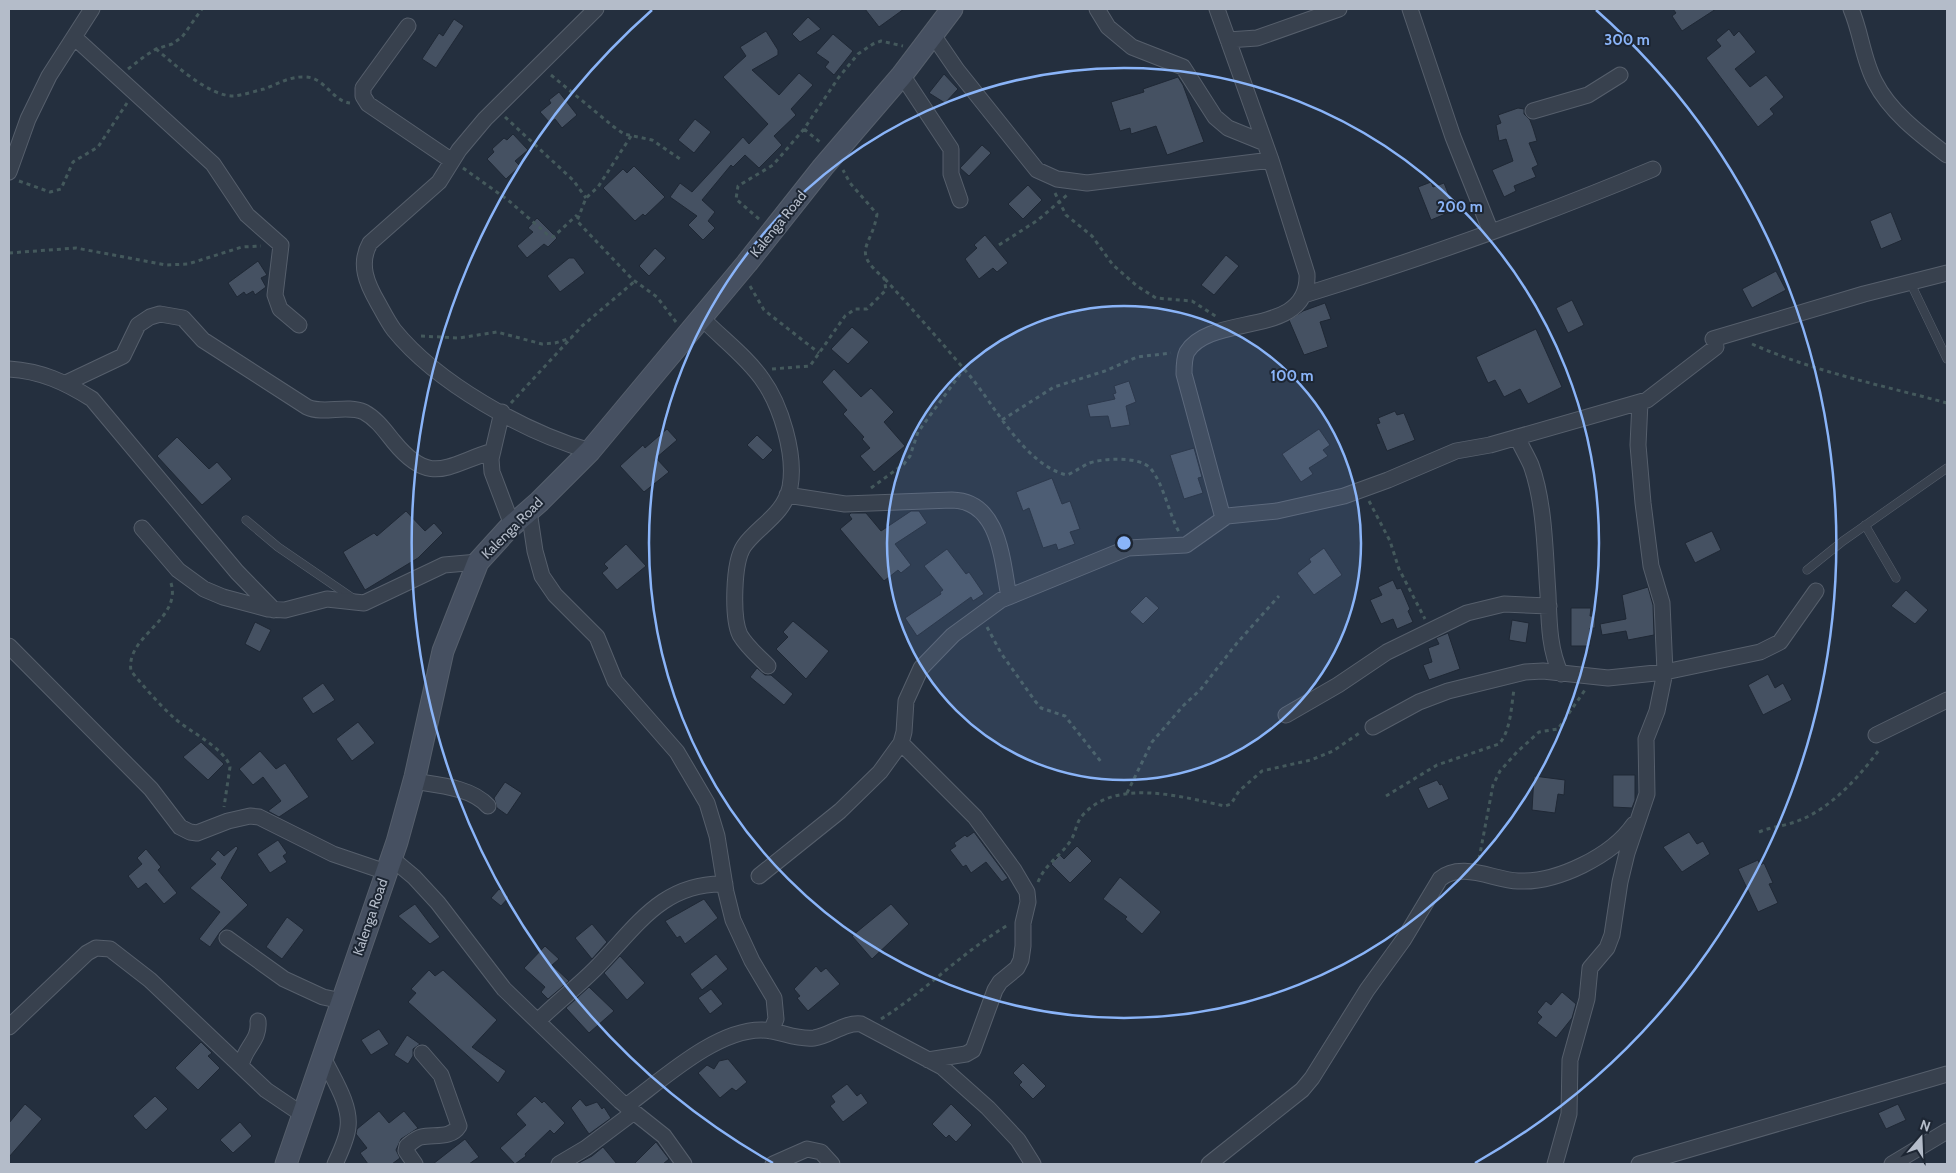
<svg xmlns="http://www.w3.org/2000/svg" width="1956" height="1173" font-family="Cabin,sans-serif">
  <rect width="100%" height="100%" fill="#242f3e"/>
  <path fill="#455162" stroke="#1f2835" d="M865,9H904L879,27Z
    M1673,9H1716L1682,31L1672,16L1676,13Z
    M808,17L821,29L800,42L792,34Z
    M454,19L464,26L436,68L422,59L439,33L443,36Z
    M1729,29L1734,36L1739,31L1756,52L1735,69L1750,87L1766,75L1784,97L1770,109L1774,114L1758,127L1706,58L1721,46L1716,40Z
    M766,31L778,50V55L752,70L779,95L799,73L813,85L791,109L796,115L774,136L782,145L759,168L745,155L733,167L731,165L702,200L715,212L708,221L715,228L703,240L688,225L697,216L670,197L680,183L692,192L743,137L749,144L768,124L723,77L746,56L740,47Z
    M833,34L853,51L834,75L825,67L829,62L816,53Z
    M944,74L958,89L945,103L929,93Z
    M1178,77L1183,85L1204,142L1167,155L1156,126L1131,134L1130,128L1120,131L1111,102L1144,92L1143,89Z
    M559,92L577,115L562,128L555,119L550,123L540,112L551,103L549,100Z
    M1518,108L1524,109V114L1530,120L1533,128L1537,141L1529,143L1538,165L1532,168L1536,177L1514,186L1516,191L1504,197L1492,170L1513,161L1506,139L1499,141L1496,125L1501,123L1498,115Z
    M695,119L711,132L694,153L678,140Z
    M513,134L528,150L515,161L520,166L506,179L487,159L494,152L492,149L504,138L507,140Z
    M982,145L991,153L969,176L960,168Z
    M634,166L665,197L645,216L643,214L635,221L603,188L623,169L627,173Z
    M1431,182L1433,187L1444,183L1455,210L1431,220L1418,187Z
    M1028,185L1042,200L1023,219L1008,204Z
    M1891,212L1902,240L1881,249L1870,221Z
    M537,218L557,238L548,247L544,244L527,258L517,246L533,232L528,228Z
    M985,235L1008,263L997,272L993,268L979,279L965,259L977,248L974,245Z
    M655,248L666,258L649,276L639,266Z
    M1226,255L1239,266L1214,295L1201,285Z
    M569,258H574L585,273L560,292L547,276Z
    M258,261L267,275L261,278L266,287L255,295L253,291L246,295L244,292L237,297L228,283Z
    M1776,271L1786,290L1752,308L1742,289Z
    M1572,300L1584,325L1568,333L1556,308Z
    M1325,303L1331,319L1320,322L1328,347L1304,355L1289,320L1303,311Z
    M852,327L869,342L848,364L831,349Z
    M1536,329L1562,387L1528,404L1520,389L1504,397L1495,380L1488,383L1476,357Z
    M834,369L861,397L871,388L894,412L884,422L905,446L874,472L860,456L870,448L862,439L864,437L843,414L847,410L822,382Z
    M1129,381L1136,402L1126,406L1130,425L1111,428L1108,416L1090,417L1087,405L1115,399L1113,394L1116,393L1114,386Z
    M1395,411L1397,415L1404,413L1415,440L1387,451L1376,424L1380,423L1378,418Z
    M667,429L677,440L656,458L669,472L644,492L620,466L643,445L645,448Z
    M1319,429L1330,445L1323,450L1328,456L1309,468L1313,474L1301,482L1282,454Z
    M757,435L773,450L763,460L747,445Z
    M177,437L209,469L217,462L232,479L202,505L157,456Z
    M1194,448L1202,477L1198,478L1203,493L1184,499L1170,455Z
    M1052,478L1062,504L1070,501L1080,529L1070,532L1075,544L1058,550L1056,544L1043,548L1029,508L1023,511L1016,492Z
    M406,511L425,531L434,523L443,533L418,558L365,590L343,552L374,533L377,536Z
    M911,511H919L927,523L895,544L911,565L901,573L898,570L884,581L840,529L852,519L849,515L851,513H866L881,531Z
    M1712,531L1721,550L1695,563L1685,543Z
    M626,544L646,566L617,590L602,573L608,568L604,564Z
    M1324,548L1342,575L1314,595L1297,573L1311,562L1309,559Z
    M947,549L966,574L969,572L984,594L973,601L971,597L917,636L905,618L941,594L940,592L943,590L924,566Z
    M1393,580L1397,589L1401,588L1410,609L1408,611L1413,622L1397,629L1393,619L1381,624L1370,600L1382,595L1378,587Z
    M1648,587L1653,605L1654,635L1628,640L1626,631L1602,635L1600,624L1626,619L1622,595Z
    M1906,590L1928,610L1915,624L1891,606Z
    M1146,596L1159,608L1143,624L1130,612Z
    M1571,608H1591L1590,616H1595V628H1590V646H1571Z
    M1512,620L1529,623L1526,643L1509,640Z
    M793,621L829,651L806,679L776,649L788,637L783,632Z
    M255,622L271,630L260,652L245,644Z
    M1448,633L1460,669L1429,680L1423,665L1432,662L1428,648L1439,644L1436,638Z
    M757,668L765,675H771L793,694L784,705L750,677Z
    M1768,674L1775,688L1783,683L1792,700L1763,715L1748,685Z
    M323,683L335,700L313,714L302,698Z
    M358,722L375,743L352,761L336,739Z
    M201,742L224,764L208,780L183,757Z
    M260,751L276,769L285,763L309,797L279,817L268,811L281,801L263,777L253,785L239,769Z
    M1613,775H1635V800L1632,808L1613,807Z
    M1534,776L1565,780L1564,795L1558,794L1555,813L1532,810Z
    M1437,780L1440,785L1442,784L1449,799L1428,809L1418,788Z
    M505,782L522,793L507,815L497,808L494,798Z
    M974,832L1008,878L1002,882L986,862L971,873L966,865L963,867L950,850L956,846L954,843L965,835L967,837Z
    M1689,832L1697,844L1703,841L1710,854L1682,872L1663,847Z
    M278,840L287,853L283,856L287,862L270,873L257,854Z
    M236,846L238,848L221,878L248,905L220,932L210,947L199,939L220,912L190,888L216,864L210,859L218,850L224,856Z
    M1077,846L1092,861L1070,883L1051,864L1060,855L1064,859Z
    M146,849L161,867L158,870L177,893L164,904L146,883L138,889L128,876L142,864L137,858Z
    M1758,860L1760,865L1764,863L1773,883L1769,884L1778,903L1758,912L1738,869Z
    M1120,877L1161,912L1142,934L1125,919L1127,917L1103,899Z
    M499,889L509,897L501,906L491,898Z
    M704,899L718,918L685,944L680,936L677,938L665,921Z
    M415,904L440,937L430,944L398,916Z
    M891,904L909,924L872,959L852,936Z
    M287,917L304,930L282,959L266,947Z
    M592,924L607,942L592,959L575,938Z
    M545,946L559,959L552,965L569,981L548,999L541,992L545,987L524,968Z
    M716,954L728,969L702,990L690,974Z
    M620,956L645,983L627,1000L604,973Z
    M816,966L821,972L826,968L840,984L808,1011L797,998L800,996L794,989Z
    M429,970L435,976L443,970L497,1020L472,1047L506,1071L498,1083L408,1002L416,993L411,989Z
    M589,987L614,1011L589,1033L566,1008Z
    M711,989L723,1004L710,1014L698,998Z
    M1562,992L1576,1004L1572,1018L1556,1038L1537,1023L1542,1017L1537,1012L1546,1001L1551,1005Z
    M379,1029L389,1044L371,1055L361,1040Z
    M407,1035L420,1044L413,1049V1056L408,1064L394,1055Z
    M201,1042L212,1053L208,1056L220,1068L198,1090L175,1068Z
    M728,1059L747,1082L736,1091L732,1088L720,1098L698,1073L707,1065L714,1069L719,1061Z
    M1023,1063L1046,1086L1033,1099L1019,1085L1022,1082L1013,1073Z
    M847,1084L857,1096L861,1093L868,1103L843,1122L830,1106L835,1102L831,1096Z
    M155,1096L168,1109L146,1130L133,1116Z
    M535,1096L542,1103L544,1101L565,1123L554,1134L550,1130L525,1154L526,1156L515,1164L500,1148L526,1125L516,1114Z
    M580,1099L586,1106L597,1102L602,1109L604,1107L611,1118L589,1134L571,1108Z
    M25,1104L42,1119L9,1157V1123Z
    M951,1104L972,1125L956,1142L949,1135L946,1138L932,1124Z
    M1898,1104L1906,1120L1886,1129L1878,1113Z
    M379,1111L389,1123L404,1111L418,1128L401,1139L396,1150L400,1158L392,1164H368L360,1153L367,1148L356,1134L357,1129Z
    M240,1122L252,1136L233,1153L220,1140Z
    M465,1139L479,1157L469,1164H433Z
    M656,1142L669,1159L663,1164H634Z
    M603,1147L617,1164H577L592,1156Z"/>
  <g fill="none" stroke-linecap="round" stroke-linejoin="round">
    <defs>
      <path id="lane" d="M1910,282L1947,359
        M246,520L278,547L354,599
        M1865,525L1896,578
        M1807,570L1843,541L1947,468"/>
      <path id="street" d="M1097,9L1108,27L1132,47L1183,67L1215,117L1228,128L1265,143
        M1217,9L1271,160L1307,274C1310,339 1211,312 1187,352C1184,358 1184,367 1184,374L1223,518
        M1410,9L1453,137L1491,232
        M1851,9C1861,32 1863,60 1875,82C1890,112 1921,135 1947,155
        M408,26L363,88V96L368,104L452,161
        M933,35L957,70L1037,170L1057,179L1087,183L1271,160
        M74,37L213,164L247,215L281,245L275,295L280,309L299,325
        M1228,40L1257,38L1339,9
        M902,75L951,149V174L960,200
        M1533,111L1588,95L1620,75
        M9,172L28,119L49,76L92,9
        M1304,295C1423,258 1539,217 1653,169
        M701,317C721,338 746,356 762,379C781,405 796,455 790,487C784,515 758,526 744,546C733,562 732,618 740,635C747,647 758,656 768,666
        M1713,339L1864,294L1947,273
        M9,369C41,371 65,382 92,399L237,572L274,610
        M66,383L123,356L138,325L150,317L160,314L183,318L203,340L307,407C324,415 346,404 364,412C377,419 385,431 394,442C431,487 447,465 493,451
        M502,412L491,459L492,472L512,525
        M1517,437C1521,446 1527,456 1531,465C1545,503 1545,554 1548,594C1549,621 1549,650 1561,674
        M590,451C524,432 437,383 394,330C388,322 383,312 378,303C367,284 358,264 370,243L439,182L459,150L485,119L596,9
        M787,495L845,504L952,500C1000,501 1002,561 1009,597
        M529,511L535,551L542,576L555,595L597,637L615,681L677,752L707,803L717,836L726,892L733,920L752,961L774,998L776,1019L771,1031
        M142,528L178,570L204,589L223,597L268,609L285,610L327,599L364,603L444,565L478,562
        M9,646L151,789L180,827L190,832L197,833L228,821L250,816L259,817L333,854L386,872
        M1286,715L1338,685L1387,652L1467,613L1504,604L1549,606
        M1373,727L1419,702L1448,691L1525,672L1543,671L1608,678L1665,672L1760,652L1780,642L1816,591
        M1876,735L1947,700
        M901,743L975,817L1014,870L1027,892L1028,902L1023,923V946L1021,960L1017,968L1000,982L995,990L973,1050L966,1054L928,1060
        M413,781C437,785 471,787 488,806
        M390,857L414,877L438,903L504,989L620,1101L664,1136L684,1164
        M759,876L840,811L880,772L901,743L904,732L906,701L921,668L953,635L1001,600L1128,548L1186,545L1227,516L1277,511L1344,496L1388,480L1456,451L1490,445L1640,402L1647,400L1716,347
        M227,938L284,979L323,997L342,1001
        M538,1021C556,1003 577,987 595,969C635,929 661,882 725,884
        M9,1027L87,953L96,948L110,949L150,980L266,1090L303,1115
        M323,1057C332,1077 351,1104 348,1127C347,1139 340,1153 335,1164
        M241,1066C245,1046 260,1041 258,1021
        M626,1106C662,1080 715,1030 761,1030C780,1030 794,1040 814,1038C830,1036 844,1022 861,1024L942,1067L988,1108L1018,1140L1033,1164
        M415,1164L406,1151L407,1146C411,1143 416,1138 421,1137C434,1134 451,1139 459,1126L441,1075L422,1053
        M559,1164L586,1148L634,1112
        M773,1164L807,1149L821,1152L832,1164
        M1209,1164L1302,1090L1312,1078L1367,990L1404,939L1440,879C1461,861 1494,880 1518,881C1557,883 1612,856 1634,824
        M1555,1164L1569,1114L1570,1060L1587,999L1590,968L1607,948L1612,935L1620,882L1627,853L1647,794L1646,739L1657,711L1665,672L1662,603L1651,566L1643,503L1638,445L1640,402
        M1639,1164L1947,1074
        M1892,1164L1947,1131"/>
      <path id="secondary" d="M286,1164L397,842L415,777L443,651L478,562L508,529L539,502L590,451L747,263L823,167L902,75L952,9"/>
    </defs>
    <use href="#lane" stroke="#565f6c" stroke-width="9"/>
    <use href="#street" stroke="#565f6c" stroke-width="17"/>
    <use href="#secondary" stroke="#565f6c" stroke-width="23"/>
    <path stroke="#44595c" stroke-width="3" stroke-dasharray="4 4" stroke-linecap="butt" d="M156,49C174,64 210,97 234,96C244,95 255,91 264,89C278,84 290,76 305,77C325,77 332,101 350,103
      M128,69L145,56L156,49L172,44L182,37L202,9
      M551,75L614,127L624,134L652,140L683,161
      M505,117L573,180L586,198
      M804,129L821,143
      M631,136L598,187L586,198L577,221L632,279L657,297L676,322
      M463,168L508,200L548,235L553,237L577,215
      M19,181L50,192L61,189L73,162L98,147L127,103
      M1055,193L1066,215L1092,236L1113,265L1137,286L1156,298L1192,301L1217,317
      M759,219L736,199L738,186L773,165L804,129L839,77L858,54L873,44L881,41L903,46
      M999,245L1038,220L1067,195
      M9,253L76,248L166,265L188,264L242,247L261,246
      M885,279C914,311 942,343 970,376C995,406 1026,466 1067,475C1074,472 1080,468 1087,464C1101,458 1139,456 1150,468C1163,482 1169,514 1179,532
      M750,286L764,310L819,353
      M421,336L459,338L497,332L542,344L555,343L571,338
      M1752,344C1815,372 1881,385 1947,403
      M772,369L810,366L845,316L855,309H867L886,290L884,278C850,250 872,247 877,214L850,183L843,170
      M511,403L582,326L635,281
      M1002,420L1054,387L1105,371L1137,357L1171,353
      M871,488L904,464L910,456L918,432L964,369
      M1369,501L1390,541L1399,569L1425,619
      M171,583C182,620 125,636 131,671C144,687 158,703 173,717C188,731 225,748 230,767L224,807
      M987,627L1001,653L1035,701L1041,708L1065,716L1102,763
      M1127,793L1152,742L1183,706L1201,689L1237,643L1279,596
      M1386,796L1437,765L1499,744C1511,730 1511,707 1514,690
      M1759,832C1773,826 1787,826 1800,820C1831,808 1860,776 1879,750
      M1479,859L1493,785L1500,771L1517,752L1539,732L1558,729L1585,690
      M1038,882C1045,864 1061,856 1071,840C1076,832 1076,823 1082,816C1115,777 1182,797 1225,806L1231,804L1239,791L1262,771L1311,760L1333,751L1361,732
      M881,1019C926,991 962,952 1008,925"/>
    <use href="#lane" stroke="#38414e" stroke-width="8"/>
    <use href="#street" stroke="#38414e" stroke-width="15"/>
    <use href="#secondary" stroke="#465061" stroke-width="21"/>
  </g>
  <circle cx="1124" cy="543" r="237" fill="#8ab4f8" fill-opacity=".12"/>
  <g fill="none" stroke="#8ab4f8" stroke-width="2.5">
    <circle cx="1124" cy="543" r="237"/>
    <circle cx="1124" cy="543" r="475"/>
    <path d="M773 1163A712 712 0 0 1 652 10M1596 10A712 712 0 0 1 1475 1163"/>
  </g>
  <g text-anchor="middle" stroke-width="4" stroke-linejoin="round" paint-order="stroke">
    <g font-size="14" fill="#b4bcc9" stroke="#1d2633">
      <text transform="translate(778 224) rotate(-51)" y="5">Kalenga Road</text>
      <text transform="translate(512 528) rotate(-45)" y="5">Kalenga Road</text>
      <text transform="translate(370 917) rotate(-71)" y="5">Kalenga Road</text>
    </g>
  </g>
  <circle cx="1124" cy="543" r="8" fill="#8ab4f8" stroke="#1d2633" stroke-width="2.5"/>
  <g font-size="15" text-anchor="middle" font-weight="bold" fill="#8ab4f8" stroke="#1d2633" stroke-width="4" stroke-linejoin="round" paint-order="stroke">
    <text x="1627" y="45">300 m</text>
    <text x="1460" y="212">200 m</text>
    <text x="1292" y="381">100 m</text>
  </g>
  <rect width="1956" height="1173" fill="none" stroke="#b4bcc9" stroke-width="20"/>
  <g transform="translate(1921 1138) rotate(19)" stroke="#1d2633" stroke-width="4" paint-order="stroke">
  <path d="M0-4L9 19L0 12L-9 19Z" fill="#b4bcc9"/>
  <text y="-8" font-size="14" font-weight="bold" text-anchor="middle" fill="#b4bcc9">N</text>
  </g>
</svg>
